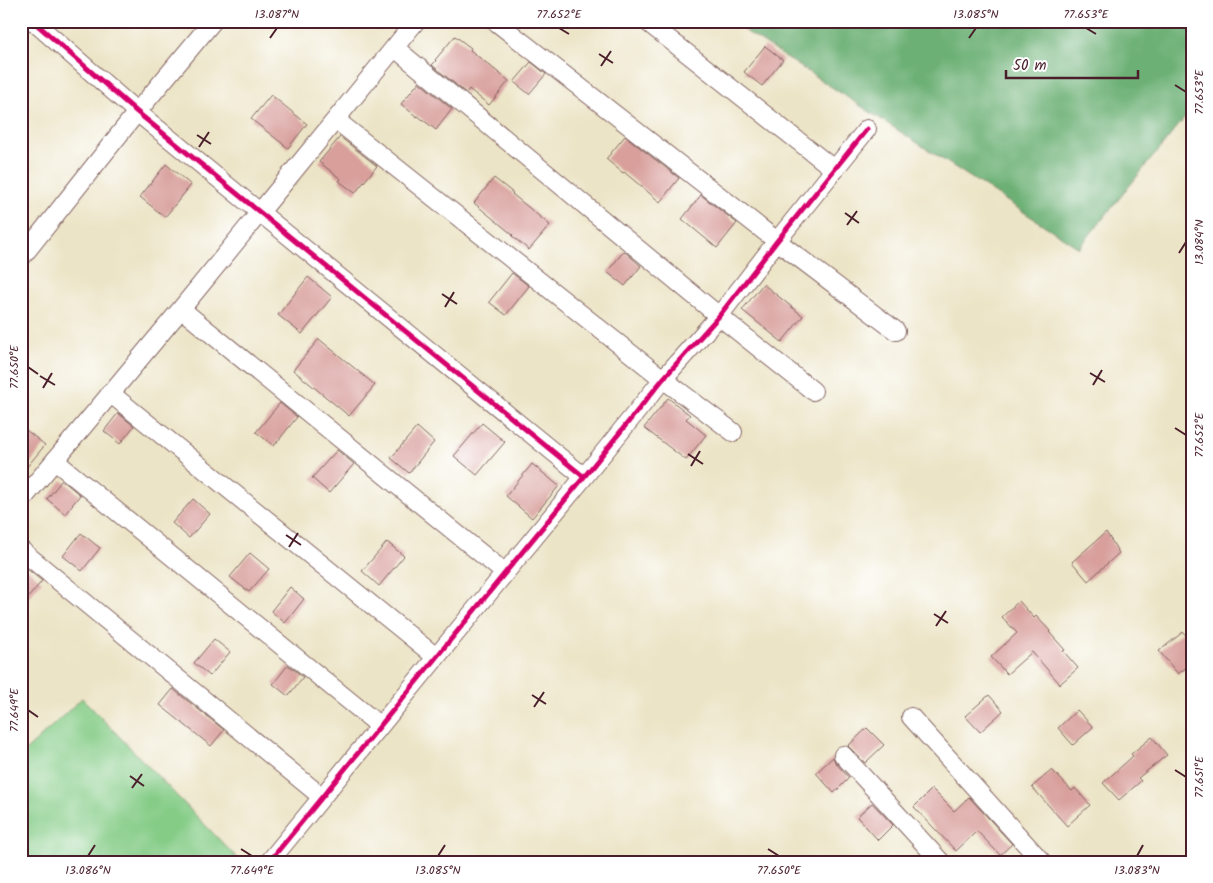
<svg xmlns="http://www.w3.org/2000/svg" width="1213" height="883" font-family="Kalam,sans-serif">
  <rect width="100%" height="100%" fill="#fff"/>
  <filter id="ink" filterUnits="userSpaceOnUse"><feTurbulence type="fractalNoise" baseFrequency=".02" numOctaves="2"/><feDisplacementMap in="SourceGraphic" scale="10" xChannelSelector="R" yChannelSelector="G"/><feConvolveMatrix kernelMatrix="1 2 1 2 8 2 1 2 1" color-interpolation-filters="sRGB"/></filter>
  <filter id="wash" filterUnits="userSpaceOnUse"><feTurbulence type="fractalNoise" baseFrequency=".0096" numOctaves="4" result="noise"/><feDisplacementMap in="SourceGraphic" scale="20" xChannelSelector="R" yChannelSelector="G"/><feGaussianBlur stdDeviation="1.12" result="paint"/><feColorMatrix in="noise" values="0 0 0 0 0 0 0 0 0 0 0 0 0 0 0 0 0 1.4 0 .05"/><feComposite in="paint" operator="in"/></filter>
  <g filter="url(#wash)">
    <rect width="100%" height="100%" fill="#ece4c6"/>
    <path fill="#85cc87" stroke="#687659" d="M82,698L241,862H21V755Z"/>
    <path fill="#6cb074" stroke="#5b6850" d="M730,21H1192V109L1079,248Z"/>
    <g id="blocks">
      <path fill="#d89f9b" d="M455,36L471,48L470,50L509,81L489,105L469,89L466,93L432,65L436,61L435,60Z
        M765,46L783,60L762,86L744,72Z
        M531,62L546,74L529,94L514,82Z
        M419,82L452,109L436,130L418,116L417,117L401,104Z
        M271,95L307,124L288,148L251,119Z
        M625,136L679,178L660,202L624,172L623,173L606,159Z
        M340,137L377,166L355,193L339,181L341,179L319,162Z
        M166,164L191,185L165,217L140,197Z
        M494,178L513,193L512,194L550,225L529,250L512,236L513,235L474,203Z
        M701,195L737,223L717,248L682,219Z
        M624,251L641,266L625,286L607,272Z
        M512,273L529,286L506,315L489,302Z
        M308,277L332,297L302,334L278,315Z
        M763,284L803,316L782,342L742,310Z
        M319,339L375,385L349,416L293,370Z
        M668,398L690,415L686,419L706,435L686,460L644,428Z
        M280,403L297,417L274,446L256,432Z
        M118,413L134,426L120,444L104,431Z
        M482,423L505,442L477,475L454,456Z
        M21,426L45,445L21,474Z
        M417,427L434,442L409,473L391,458Z
        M337,450L354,464L329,493L312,478Z
        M532,464L559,486L532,518L506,496Z
        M62,480L80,495L65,514L47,499Z
        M193,499L210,514L189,538L172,523Z
        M1106,532L1119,553L1088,581L1072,562Z
        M81,533L100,548L82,571L63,556Z
        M387,542L404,556L379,586L362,571Z
        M250,553L269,569L249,592L230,577Z
        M26,568L42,581L21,606V573Z
        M290,587L304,599L285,623L271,611Z
        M1019,601L1034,618L1036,616L1050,631L1049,632L1065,650L1063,651L1078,668L1060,684L1032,652L1007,674L991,657L1017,633L1002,617Z
        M1183,632L1192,642V663L1178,674L1159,651Z
        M214,639L230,652L210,676L194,663Z
        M288,665L303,677L288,696L273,684Z
        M173,689L224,730L211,746L160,705Z
        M989,695L1003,711L980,732L965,716Z
        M1077,710L1093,727L1073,745L1058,728Z
        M867,728L884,745L865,763L848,746Z
        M1152,737L1167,755L1138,778L1141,781L1119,800L1103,783L1133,756L1131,754Z
        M833,757L835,762L849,778L834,793L816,773Z
        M1052,770L1072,791L1075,788L1090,805L1067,826L1032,787Z
        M932,789L954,811L969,797L1012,844L1000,855L977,831L956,851L914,807Z
        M872,803L893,825L878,840L857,817Z"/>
    </g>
  </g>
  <g filter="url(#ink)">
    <use href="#blocks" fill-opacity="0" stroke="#836461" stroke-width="1"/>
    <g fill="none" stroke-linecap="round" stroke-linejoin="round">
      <defs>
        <path id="street" d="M33,21L137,112L584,477
          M495,21L777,241L896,331
          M646,21L835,170
          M395,48L719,316L813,391
          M336,120L663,379L733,432
          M21,258L137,112L213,21
          M181,309L505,573
          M110,393L436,657
          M55,461L380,726
          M21,501L181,309L416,21
          M21,550L322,797
          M911,717L1042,862
          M843,755L941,862
          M269,862L505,573L584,477L663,379L719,316L777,241L867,129"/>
      </defs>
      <use href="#street" stroke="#836461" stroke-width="20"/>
      <use href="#street" stroke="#fff" stroke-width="18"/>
      <defs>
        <path id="cycleway" d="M33,21L137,112L584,477
          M269,862L505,573L584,477L663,379L719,316L777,241L867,129"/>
      </defs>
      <use href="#cycleway" stroke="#fff" stroke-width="8"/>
      <use href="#cycleway" stroke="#d6006c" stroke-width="5"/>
    </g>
  </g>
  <path fill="none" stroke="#4a1f2b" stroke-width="2" d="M559,28L569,34M1086,28L1096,34M270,38L277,28M969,38L976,28M599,54L613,63M601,66L611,51M1175,85L1186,92M197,135L211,144M199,147L209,132M845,213L859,223M847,225L857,211M1179,253L1186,242M442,294L457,304M445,307L454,292M28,367L38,374M1090,373L1105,382M40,376L55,385M1093,385L1102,370M43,388L52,373M1175,428L1186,435M688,454L703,464M691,466L700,451M286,535L301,545M289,547L298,533M934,614L948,623M936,626L946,611M532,695L546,704M534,707L544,692M28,710L38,717M1175,770L1186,777M130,776L144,786M132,788L142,774M241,849L252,856M768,849L779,856M88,856L95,845M438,856L445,845M1137,856L1143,845"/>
  <rect width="1213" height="883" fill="none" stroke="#fff" stroke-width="55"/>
  <path d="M1006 70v8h132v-8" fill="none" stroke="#4a1f2b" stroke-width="2.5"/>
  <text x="1013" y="70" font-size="15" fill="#4a1f2b" stroke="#ffffff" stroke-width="4" paint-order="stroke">50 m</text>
  <rect x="28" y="28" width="1158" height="828" fill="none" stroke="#4a1f2b" stroke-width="2"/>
  <g font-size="12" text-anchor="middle" fill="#4a1f2b">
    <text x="277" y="18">13.087°N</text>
    <text x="559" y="18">77.652°E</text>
    <text x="976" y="18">13.085°N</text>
    <text x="1086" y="18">77.653°E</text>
    <text transform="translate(1199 92) rotate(-90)" y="4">77.653°E</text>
    <text transform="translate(1199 242) rotate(-90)" y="4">13.084°N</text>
    <text transform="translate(14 367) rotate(-90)" y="4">77.650°E</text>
    <text transform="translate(1199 435) rotate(-90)" y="4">77.652°E</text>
    <text transform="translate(14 710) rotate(-90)" y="4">77.649°E</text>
    <text transform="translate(1199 777) rotate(-90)" y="4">77.651°E</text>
    <text x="88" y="874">13.086°N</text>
    <text x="252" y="874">77.649°E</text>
    <text x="438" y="874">13.085°N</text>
    <text x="779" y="874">77.650°E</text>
    <text x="1137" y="874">13.083°N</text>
  </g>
</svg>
